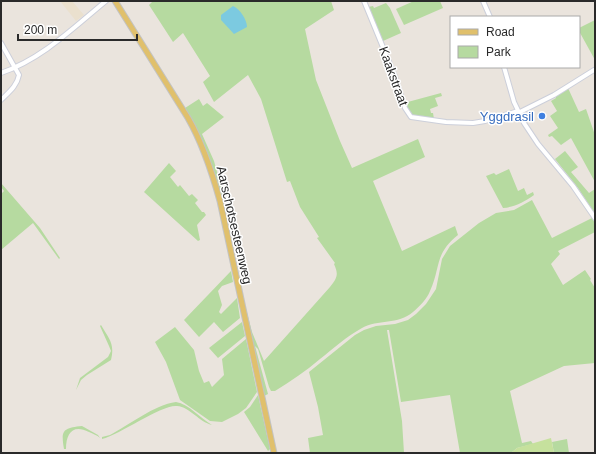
<svg xmlns="http://www.w3.org/2000/svg" width="596" height="454" font-family="Helvetica,sans-serif">
  <rect width="100%" height="100%" fill="#eae4dd"/>
  <path fill="#eae0ce" d="M60,1H72L84,15L76,21Z"/>
  <path fill="#b6daa0" d="M153,1H331L334,10L305,29L316,80L340,141L352,168L418,139L425,157L373,181L402,251L455,226L458,235C434,254 441,267 430,291C427,299 420,306 413,312C398,325 378,319 362,328C346,337 334,348 320,359C306,371 291,381 275,391H271L269,387L258,349L255,346L268,394L264,396L245,305L252,332L264,361L330,287C337,278 339,275 334,264L335,263L317,238L319,237L300,207L290,181L287,182L261,99L248,75L214,102L203,82L210,76L183,33L173,42L149,5Z
    M414,1H440L443,8L404,25L396,9Z
    M386,3L390,8L401,33L383,41L368,7L373,6L374,8Z
    M595,20V60L579,31V28Z
    M568,88L579,112L586,109L595,135V182L571,138L561,145L552,136L549,137L548,135L558,128L550,116L557,111L551,101L556,98L555,95Z
    M441,93L442,96L435,98L438,106L430,109L431,113H433L434,119L410,115L404,103Z
    M199,99L203,106L207,103L224,117L202,134L214,161L224,198L222,199L210,160L185,108Z
    M565,151L578,167L571,172L589,193L595,189V214L578,188L555,159Z
    M169,163L176,171L170,177L178,187L180,185L189,196L192,194L198,200L195,203L202,212H204L206,215L197,225L200,240L198,241L144,192Z
    M509,169L518,191L524,188L527,195L533,192L534,195C524,202 515,207 503,208L486,176L494,173L496,175Z
    M1,183L40,228L60,258L59,259L33,223L1,250V194L4,191L1,187Z
    M532,200L552,238L592,218L595,223V232L558,251L560,254L551,264L563,285L585,270L591,279L590,280L595,288V363L564,366L510,391L522,443L531,441L533,444L517,448L511,453H460L450,395L401,402L389,330H387L402,421L404,453H310L308,438L323,435L318,407L309,372L355,335L364,330L376,326L395,324L408,320L416,314L426,304L436,289L442,259L450,246L479,223L496,213L514,210Z
    M231,271L233,282L222,286L218,291L222,305L219,312L221,314L237,298L240,318L223,332L214,322L199,337L184,320Z
    M242,322L245,336L218,358L209,348Z
    M101,325C109,339 115,343 111,360L87,375L81,380L76,390L80,378L108,357L111,351L109,346L100,326Z
    M175,327L194,350L199,371L204,383L209,381L212,387L224,375L222,359L246,339L257,392L246,408L238,414L222,422L210,421L180,400L166,362L155,342Z
    M258,395L270,449L268,451L244,412L250,407Z
    M176,402C189,404 200,418 212,425C199,422 190,407 177,406C162,404 121,434 102,439V437L110,435C129,425 154,405 176,402Z
    M82,426L98,435L100,438C97,435 93,434 89,432C73,424 66,433 66,449H64C61,431 62,428 82,426Z
    M567,439L569,453H554L552,442Z"/>
  <path fill="#c6e19d" d="M551,438L554,453H511L517,448Z"/>
  <path fill="#7ccae0" d="M233,6C240,9 247,20 247,27L234,34L221,20V15Z"/>
  <g fill="none" stroke-linecap="round" stroke-linejoin="round">
    <defs>
      <path id="minor" d="M364,1L394,74L405,108L411,117L446,122L473,123L485,121L518,111
        M483,1L490,17
        M1,43L19,75C17,86 9,92 1,100
        M504,67L514,102L524,123L538,144L573,186L595,218
        M1,73C42,59 73,28 106,1
        M518,113L554,95L594,70"/>
      <path id="major" d="M115,1L188,118C203,144 212,172 220,201L274,453"/>
    </defs>
    <use href="#minor" stroke="#cccfda" stroke-width="6"/>
    <use href="#major" stroke="#c3c3c3" stroke-width="7"/>
    <use href="#minor" stroke="#fff" stroke-width="4"/>
    <use href="#major" stroke="#e0c06c" stroke-width="5"/>
  </g>
  <circle fill="#3f7fe0" stroke="#fff" stroke-width="1.5" cx="542" cy="116" r="4"/>
  <g text-anchor="middle" stroke-width="3" stroke-linejoin="round" paint-order="stroke">
    <g font-size="13" fill="#2a2a2a" stroke="#fff">
      <text transform="translate(394 76) rotate(70)" y="5">Kaakstraat</text>
      <text transform="translate(235 225) rotate(77)" y="5">Aarschotsesteenweg</text>
    </g>
    <g font-size="13" fill="#366cbe" stroke="#fff" text-anchor="end">
      <text x="534" y="121">Yggdrasil</text>
    </g>
  </g>
  <rect width="596" height="454" fill="none" stroke="#2a2a2a" stroke-width="4"/>
  <rect x="450" y="16" width="130" height="52" fill="#ffffff" stroke="#aaaaaa"/>
  <rect x="458" y="29" width="20" height="6" fill="#e0c06c" stroke="#aaaaaa"/>
  <text x="486" y="36" font-size="12" fill="#2a2a2a">Road</text>
  <rect x="458" y="46" width="20" height="12" fill="#b6daa0" stroke="#aaaaaa"/>
  <text x="486" y="56" font-size="12" fill="#2a2a2a">Park</text>
  <path d="M18 34v6h119v-6" fill="none" stroke="#2a2a2a" stroke-width="2"/>
  <text x="24" y="34" font-size="12" fill="#2a2a2a" stroke="#ffffff" stroke-width="3" paint-order="stroke">200 m</text>
</svg>
